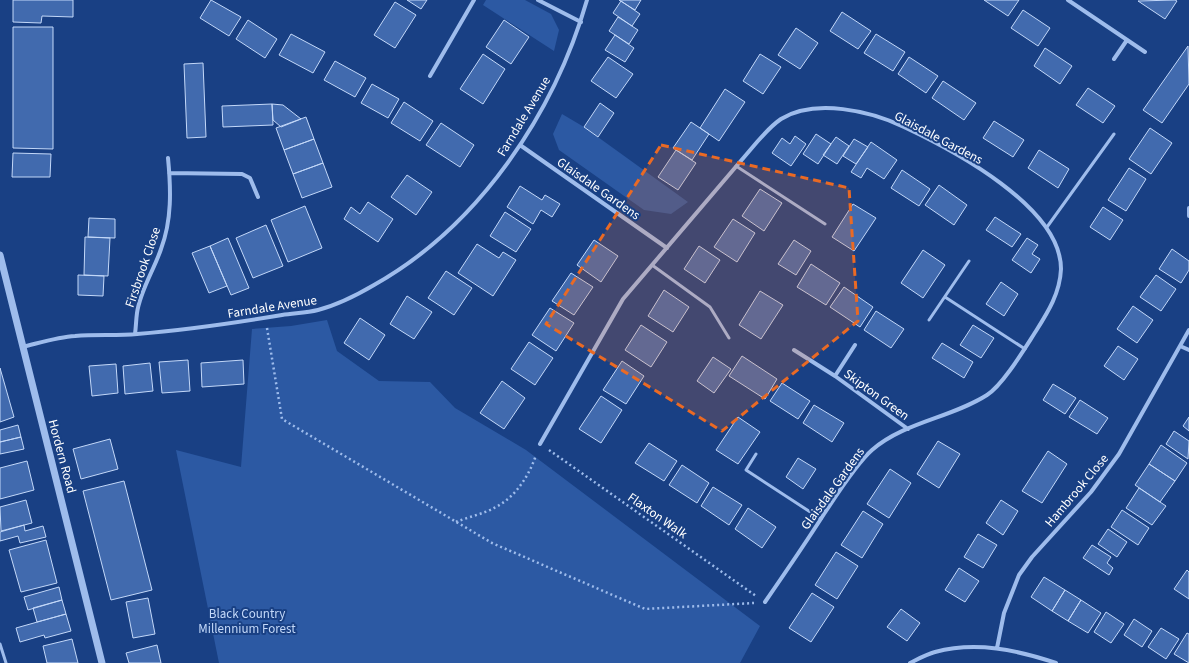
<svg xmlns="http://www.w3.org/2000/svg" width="1189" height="663" font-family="'Source Sans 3',sans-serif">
  <rect width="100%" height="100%" fill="#194084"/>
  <path fill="#2c59a3" d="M486,0H525L551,14L559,30L554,51L483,5Z
    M562,114L584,127L688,202L671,214L644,210L559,150L553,134Z
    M327,320L337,351L379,381L430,382L455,408L526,450L760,626L740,663H219L176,450L241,467L252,329L291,326Z"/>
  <path fill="#416aae" stroke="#c3d8f9" d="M13,0H73V17L42,16L41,23L13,22Z
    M211,0L241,17L229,36L200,18Z
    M407,0H427L421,9Z
    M619,0H641L635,10Z
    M984,0H1019L1008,16Z
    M1175,0L1177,1L1165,19L1138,1Z
    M621,1L640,14L632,26L613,13Z
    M395,2L416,15L395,48L374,35Z
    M1023,10L1050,28L1038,46L1011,28Z
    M842,12L871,31L858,49L830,31Z
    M618,17L638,30L629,44L609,31Z
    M248,20L277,39L265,58L236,39Z
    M504,20L529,37L511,64L486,47Z
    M13,27H53V149L13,148Z
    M796,28L818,43L800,69L778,55Z
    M291,34L325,52L313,73L279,55Z
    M876,34L905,52L893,71L864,53Z
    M615,35L634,48L625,62L605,50Z
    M1188,46L1189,84L1162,123L1143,110Z
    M1045,48L1072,66L1060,84L1034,66Z
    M483,54L505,69L483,104L460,89Z
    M760,54L781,67L763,94L743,81Z
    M608,57L633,74L616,98L591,81Z
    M909,57L938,76L926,93L898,74Z
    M335,61L366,78L355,97L324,80Z
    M203,63L206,137L187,138L184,64Z
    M943,81L976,103L964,120L932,98Z
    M372,84L399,99L388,118L361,103Z
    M1088,88L1115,106L1103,123L1076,105Z
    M725,89L745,102L719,141L700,128Z
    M404,102L433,121L420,141L391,123Z
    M600,103L614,113L598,137L584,127Z
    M272,104L283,105L301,119L281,127L273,120Z
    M272,104L273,125L223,127L222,106Z
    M306,117L314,139L284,150L276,128Z
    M994,121L1024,140L1013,157L983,138Z
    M691,122L709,134L692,160L673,148Z
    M441,123L474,145L460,167L426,145Z
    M1150,128L1172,143L1151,174L1129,159Z
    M816,134L831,144L818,164L803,154Z
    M795,136L806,144L791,166L772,153L782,138L790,144Z
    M836,137L849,146L837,164L823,155Z
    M314,139L323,163L293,174L284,150Z
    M854,139L868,147L856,164L843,156Z
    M871,142L897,160L884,179L867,168L861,178L851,172Z
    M676,150L696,163L678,190L658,177Z
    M1039,150L1069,169L1058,188L1028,168Z
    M13,153L51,154L50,177H12Z
    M323,163L332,187L302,198L293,174Z
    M1129,168L1146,179L1126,211L1108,200Z
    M902,170L930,189L919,206L891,188Z
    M407,175L432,192L416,215L391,197Z
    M939,185L967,205L954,225L925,205Z
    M520,186L542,200L545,195L560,204L552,217L541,210L533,224L507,207Z
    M760,189L782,203L764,231L742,216Z
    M368,202L393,219L378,242L344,219L351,207L360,214Z
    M853,204L876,218L854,251L832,237Z
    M305,206L322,248L288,262L271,220Z
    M1103,207L1123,220L1110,240L1090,227Z
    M505,212L531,229L516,252L490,236Z
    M995,217L1021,234L1012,247L986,230Z
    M89,218L115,219V238L88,237Z
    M733,219L755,233L737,262L714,247Z
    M266,225L283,266L253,278L236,238Z
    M85,237L110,238L108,276L84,275Z
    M228,238L249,288L231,295L210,246Z
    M1027,238L1038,245L1032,254L1040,259L1031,273L1012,260Z
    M594,240L618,256L601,282L577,265Z
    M794,240L811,251L796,275L778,264Z
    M477,244L499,258L503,252L516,260L493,296L458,273Z
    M210,246L227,286L209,293L192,253Z
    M699,246L720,260L705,283L684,269Z
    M1172,249L1189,261V270L1181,283L1159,269Z
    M923,250L945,265L923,298L901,283Z
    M811,264L840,283L826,305L797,287Z
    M446,271L472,288L454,315L428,298Z
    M571,273L593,287L574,315L552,301Z
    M78,275L104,276L103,296L78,295Z
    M1156,275L1176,289L1161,311L1140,297Z
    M1001,282L1018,294L1004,316L986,304Z
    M844,287L873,307L860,327L830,307Z
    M664,290L689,307L673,332L648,316Z
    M760,291L783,305L761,339L739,325Z
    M407,296L432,312L414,339L390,324Z
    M1133,306L1153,320L1137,343L1117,329Z
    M550,308L574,323L556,351L532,335Z
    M876,311L904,329L891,348L864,330Z
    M360,318L385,335L369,360L344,343Z
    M641,325L667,342L651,367L625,350Z
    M973,325L994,338L981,358L960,345Z
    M529,342L553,358L535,385L511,369Z
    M942,343L973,362L964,378L932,358Z
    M1118,346L1138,359L1124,380L1104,366Z
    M742,356L777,379L765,399L729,376Z
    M713,357L731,369L714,393L697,381Z
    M188,360L190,391L162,393L159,362Z
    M243,360L244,384L202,387L201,363Z
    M622,361L644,376L626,404L603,390Z
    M150,363L153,391L125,394L123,366Z
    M116,364L118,393L92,396L89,366Z
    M0,368L14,417L0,422Z
    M502,381L525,398L504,429L480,413Z
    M782,383L810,401L798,419L770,401Z
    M1053,384L1076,398L1065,414L1043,400Z
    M601,396L622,410L601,443L579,429Z
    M1080,400L1108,418L1097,434L1069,417Z
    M814,405L844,423L832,442L803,423Z
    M738,417L760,432L738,464L716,450Z
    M1189,417V431L1183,426Z
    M18,425L21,437L0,442V430Z
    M1174,431L1189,441L1188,459L1166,444Z
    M21,437L24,449L0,454V442Z
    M110,439L118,469L81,479L73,449Z
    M938,441L960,454L939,488L917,474Z
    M649,443L677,461L664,481L635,463Z
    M1161,445L1187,463L1175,481L1149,464Z
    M1048,451L1067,464L1042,503L1022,491Z
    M798,458L816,469L803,489L786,477Z
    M27,461L34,490L0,499V468Z
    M1149,464L1175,481L1160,502L1135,485Z
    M682,465L709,483L697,503L669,485Z
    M890,469L911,483L889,518L867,504Z
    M124,481L152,590L111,600L83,491Z
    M713,487L742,505L729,525L701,506Z
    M1139,488L1166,506L1152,525L1126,508Z
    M26,500L32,523L1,531L0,507Z
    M1001,500L1018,511L1003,535L986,523Z
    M748,508L776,527L762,548L735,529Z
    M1122,510L1149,528L1138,545L1111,527Z
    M863,511L883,524L862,558L841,545Z
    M24,525L25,531L43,526L46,537L20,543L18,536L0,541V532Z
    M1108,529L1127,542L1117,557L1098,544Z
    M978,534L997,545L983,568L964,557Z
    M46,540L57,583L21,592L9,550Z
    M1092,545L1111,557L1107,563L1113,568L1109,575L1083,558Z
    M836,552L858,566L837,599L815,585Z
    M959,568L979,581L965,602L945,590Z
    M1187,570L1189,572V599L1174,589Z
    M1044,577L1065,590L1052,611L1031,597Z
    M59,587L62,600L28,610L24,597Z
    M1065,590L1081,600L1068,621L1052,611Z
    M812,593L834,607L811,642L789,628Z
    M148,598L155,634L133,638L126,602Z
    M62,600L66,614L37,622L33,608Z
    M1081,600L1101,613L1088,633L1068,621Z
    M901,609L920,623L907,641L887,627Z
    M1106,612L1124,624L1111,643L1094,632Z
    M66,614L71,631L45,638L44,635L20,642L16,628Z
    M1134,619L1152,631L1142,647L1124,635Z
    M1161,628L1179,639L1166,659L1148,647Z
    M1187,633L1189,634V663L1174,654Z
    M72,639L78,663H47L43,646Z
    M157,645L161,663H129L126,653Z"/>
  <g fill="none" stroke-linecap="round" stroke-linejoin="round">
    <path stroke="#9ebcec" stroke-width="2.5" stroke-dasharray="2 3" stroke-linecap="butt" d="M267,328L282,419L492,543L645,609L754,603
      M549,450L756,596
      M456,522C468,517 483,514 494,508C515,498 529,476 536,455"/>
    <path stroke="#9ebcec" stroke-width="3" d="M736,166L825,224
      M1047,227L1114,134
      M652,265L710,307L729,338
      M945,297L1025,349
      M929,320L969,261
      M756,454L746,470L821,519
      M0,644L6,663"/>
    <path stroke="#9ebcec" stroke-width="4" d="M538,0L581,22
      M1068,0L1145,52
      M1114,59L1127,40
      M430,76L474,0
      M520,145L667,248
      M169,173L242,174L250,178L258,197
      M1189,208V216
      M135,334C136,327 136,320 137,313C140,291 154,270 161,249C172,220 171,189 168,158
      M1180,346L1189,350
      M22,347C39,343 58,337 75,336C96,334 117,336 137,334C186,330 234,323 282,315C294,313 306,313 318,310C337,305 357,295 374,285C479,226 554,114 587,0
      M794,350L835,376L908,429
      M835,376L855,345
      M540,444L623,299L757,142C764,134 772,125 781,119C815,98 871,111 904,127C953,150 1061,207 1061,269C1060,293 1048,312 1036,331C1025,348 1003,385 987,395C951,418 904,422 872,450C856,464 836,496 824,514C805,544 785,573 765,602
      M997,648L1004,613L1019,575L1032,557L1091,492L1119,454L1189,330
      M910,663C918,659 927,654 935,652C976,641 1017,650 1056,663"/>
    <path stroke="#9ebcec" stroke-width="7" d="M0,255L102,663"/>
  </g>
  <path fill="#ea6a24" fill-opacity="0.2" stroke="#ea6a24" stroke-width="3" stroke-dasharray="8 5" stroke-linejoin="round" d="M661,145L849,188L858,321L722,431L546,324Z"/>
  <g text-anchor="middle" stroke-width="4" stroke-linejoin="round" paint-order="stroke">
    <g font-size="13" fill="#fff" stroke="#194084">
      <text transform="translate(523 116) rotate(-59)" y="5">Farndale Avenue</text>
      <text transform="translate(939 137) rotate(28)" y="5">Glaisdale Gardens</text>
      <text transform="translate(599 188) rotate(35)" y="5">Glaisdale Gardens</text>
      <text transform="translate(142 267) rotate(-71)" y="5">Firsbrook Close</text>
      <text transform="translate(272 306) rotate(-9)" y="5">Farndale Avenue</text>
      <text transform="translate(877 394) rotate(36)" y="5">Skipton Green</text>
      <text transform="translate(63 456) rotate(75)" y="5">Hordern Road</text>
      <text transform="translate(832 488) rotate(-54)" y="5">Glaisdale Gardens</text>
      <text transform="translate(1076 490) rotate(-50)" y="5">Hambrook Close</text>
      <text transform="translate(658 515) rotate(35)" y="5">Flaxton Walk</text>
    </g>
    <g font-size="13" fill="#c3d8f9" stroke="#194084">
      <text x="247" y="618">Black Country<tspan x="247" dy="15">Millennium Forest</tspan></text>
    </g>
  </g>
</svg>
